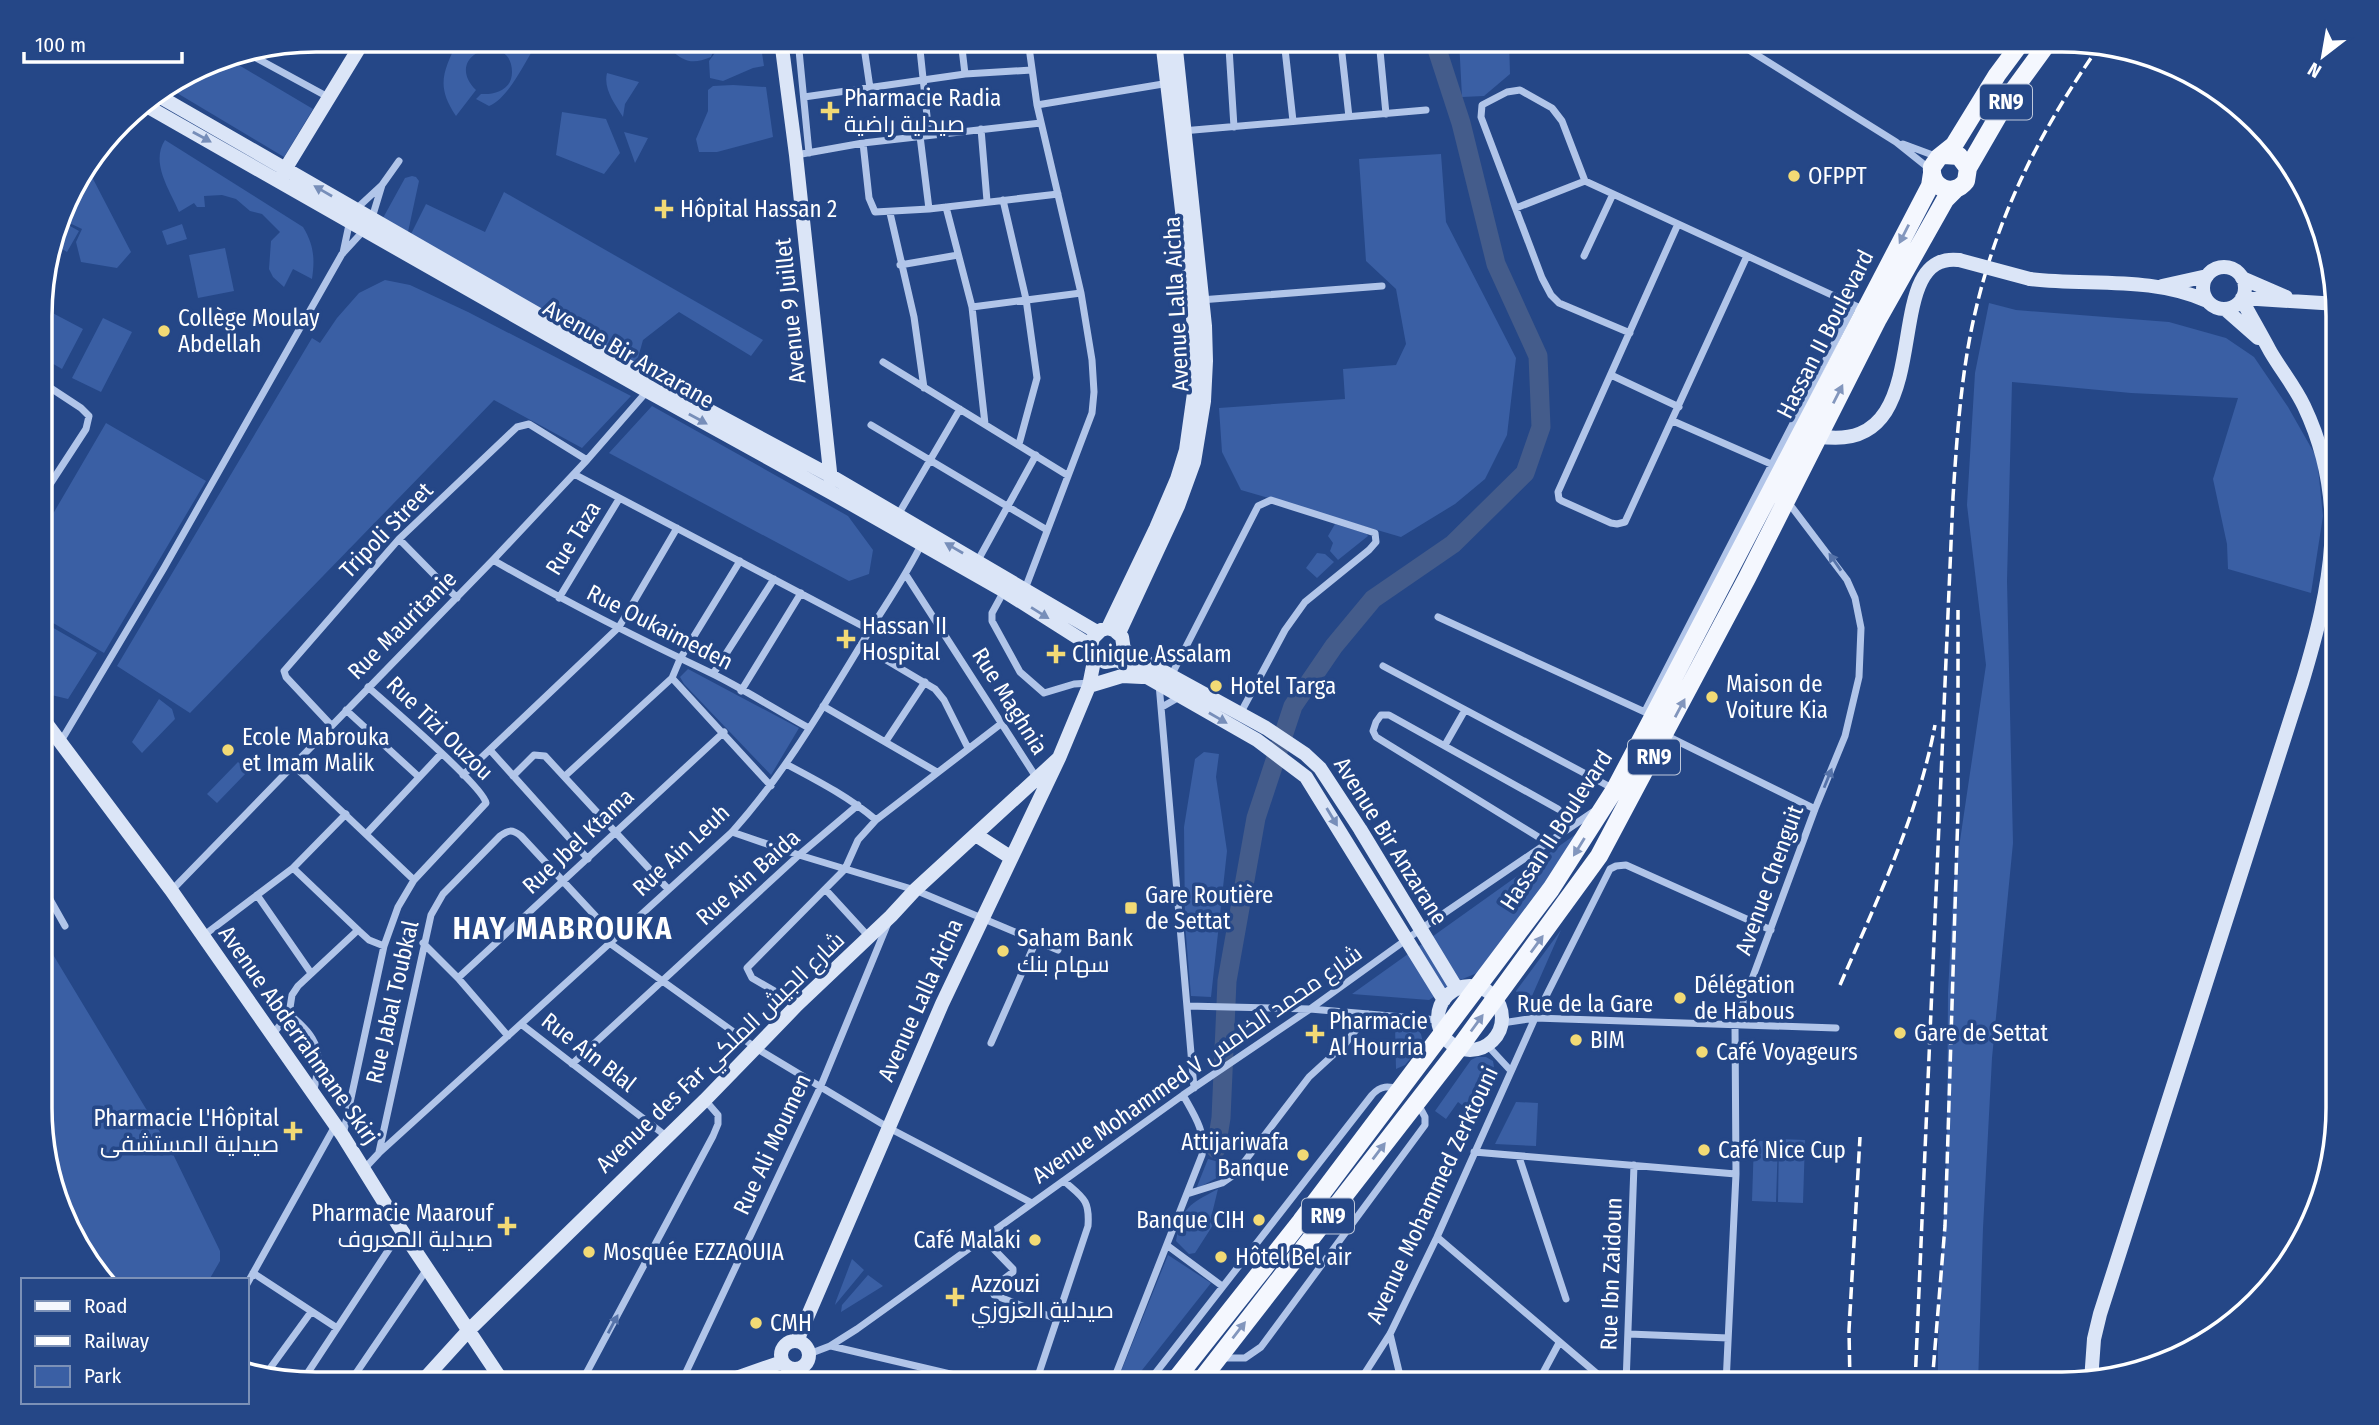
<svg xmlns="http://www.w3.org/2000/svg" width="2379" height="1425" font-family="'Fira Sans Condensed',Cairo,sans-serif">
  <rect width="100%" height="100%" fill="#254787"/>
  <path fill="#3a5fa4" d="M458,40H500L534,48C523,66 508,98 489,106L476,99L481,94C495,95 512,90 512,72C512,29 440,54 476,90L456,116C435,85 444,71 458,40Z
    M689,40H714L715,46L711,57C694,64 685,63 671,50L678,49Z
    M717,40H760L764,66L753,68L723,81L710,78L709,61L717,50Z
    M1459,40H1509L1510,74L1484,96L1462,97Z
    M227,58L313,109L284,157L177,93C189,72 202,63 227,58Z
    M607,73L639,82L625,104L623,117C615,104 603,89 607,73Z
    M733,85L766,87L773,137L717,152H699L696,139L708,111V90L713,86Z
    M562,112L606,119L620,153L604,174L556,155Z
    M624,132L648,138L635,163Z
    M165,140L303,227C314,245 315,259 312,279L293,269L284,287L273,277L269,269L271,241L280,232L262,214L250,211L236,199L222,195L204,196L205,207H197L194,203L179,212C170,190 150,163 165,140Z
    M1441,154L1446,222L1516,358L1507,435L1485,479L1455,504L1401,537L1241,490L1222,452L1219,408L1345,399L1343,369L1396,365L1406,344L1396,289L1366,261L1359,159Z
    M412,176L416,177L419,181L408,232L383,218L405,178Z
    M92,177L131,252L117,268L81,262L76,242L82,229L61,219L69,194L81,178Z
    M504,192L763,340L751,356L679,312L643,340L636,365L411,234L426,204L485,232Z
    M61,221L79,231L67,252L54,244Z
    M182,224L187,239L167,245L162,231Z
    M225,248L234,291L198,298L189,255Z
    M385,280L410,285L468,312L631,396L582,448L494,400L190,713L117,666L312,338L320,343L337,318L359,293Z
    M1989,303L2016,310L2169,322L2226,338L2254,357L2288,407L2317,458L2323,516L2311,593L2228,569L2227,544L2213,479L2238,398L2131,393L2012,382L2007,581L2013,843L1992,1058L1983,1228L1978,1384H1938V1344L1947,1151L1948,992L1954,881L1986,665L1967,505L1975,373Z
    M43,308L83,329L62,369L43,358Z
    M103,318L132,332L101,392L72,378Z
    M652,406L848,516L873,550L869,574L849,581L609,453Z
    M106,423L206,481L104,653L43,617V531Z
    M1335,524L1367,534L1368,536L1338,560L1330,551L1333,543L1328,536Z
    M1317,553L1325,554L1334,562L1317,578L1306,568Z
    M43,622L97,653L68,699L43,693Z
    M688,669L799,728L771,775L684,684L680,677Z
    M159,699L172,709L175,719L142,753L132,742Z
    M1204,752L1219,754L1216,777L1227,851L1211,997L1191,996L1185,924L1184,827L1195,759Z
    M238,762L248,771L217,803L207,794Z
    M1583,829L1487,969L1460,980L1429,1000L1352,994Z
    M1561,930L1528,1005L1522,1002L1516,991Z
    M43,938L172,1152L220,1251V1261L209,1280H106L87,1262L43,1144Z
    M1395,1025L1416,1028L1421,1034L1423,1043L1405,1065L1396,1069Z
    M1477,1057H1486L1493,1061L1494,1067L1474,1114L1458,1102L1446,1119L1435,1111L1471,1060Z
    M1516,1102L1538,1103L1536,1146L1495,1144Z
    M1779,1139L1805,1140L1803,1203L1778,1202Z
    M1754,1141H1778L1776,1202L1752,1201Z
    M1208,1159L1230,1165L1226,1173L1196,1189Z
    M1218,1189L1210,1222L1213,1225L1195,1253L1189,1254L1176,1241C1182,1207 1188,1205 1218,1189Z
    M1168,1255L1211,1283L1131,1384H1116Z
    M852,1259L864,1270L835,1305L836,1301Z
    M868,1275L883,1286L841,1312L842,1305Z"/>
  <g fill="none" stroke-linecap="round" stroke-linejoin="round">
    <path stroke="#445c8b" stroke-width="19" d="M1216,1149L1221,1118L1227,981L1256,818L1293,706L1334,646L1373,599L1453,544L1525,473L1541,427L1538,356L1496,264L1461,123L1434,40"/>
    <path stroke="#b1c5e9" stroke-width="7" d="M798,40L809,153
      M863,40L870,88
      M919,40L929,135
      M961,40L965,74
      M1284,40L1293,121
      M1343,40L1341,45L1349,117
      M1379,40L1386,114
      M1733,40L1896,142L1931,170
      M249,54L328,97
      M804,97L965,74L1032,70
      M1037,105L1169,83
      M1234,127L1229,48L1231,44L1245,40
      M981,129L987,201
      M1182,131L1426,110
      M920,136L929,209
      M863,143L869,198L875,212L929,209L1058,194
      M1903,144L1938,157
      M796,155L863,143L1041,123
      M1585,181L1562,121L1552,108L1520,90L1507,92L1482,105L1481,117L1542,278L1551,295L1559,303L1630,333
      M1003,200L1026,299L1037,378L1019,444
      M946,207L972,307L985,424
      M1516,208L1585,181L1858,307
      M355,210L382,185L399,161
      M890,213L914,317L924,388
      M372,218L382,185
      M1678,224L1558,492L1559,499L1562,501L1611,523L1617,524L1625,522L1747,256
      M343,253L350,220
      M1584,256L1613,194
      M900,265L958,255
      M1200,300L1382,286
      M972,307L1081,293
      M883,362L1067,475
      M1611,375L1679,407
      M43,383L81,408L89,416L86,429L43,495
      M1673,421L1771,464
      M871,425L1047,530
      M574,474L870,630
      M898,515L960,409
      M399,539L457,598
      M493,560C564,601 637,638 711,673C744,689 776,710 809,728
      M977,562L1036,455
      M906,575L1036,777
      M1025,589L1092,413L1094,392L1092,360L1081,293L1037,105L1028,40
      M1004,591L992,613V621L1020,672L1044,693L1074,684L1090,683
      M559,598L619,499
      M1438,617L1647,713
      M861,645L935,689L944,700L968,748
      M1383,666L1614,789
      M713,674L774,579
      M1171,676L1258,506L1271,500L1375,533L1376,542L1369,550L1305,602L1285,630L1240,714
      M672,678L771,786
      M1159,684L1194,1088
      M741,691L801,593
      M823,706L937,772
      M1162,707L1181,696
      M346,710L419,777
      M1645,711L1854,305
      M331,725L286,677L284,671L399,539L517,427L529,424L587,460
      M1665,735L1815,809
      M61,741L164,568L342,254L366,228
      M886,741L925,682
      M1445,745L1465,710
      M490,750L588,859
      M786,764C818,781 849,797 876,820
      M293,765L414,880
      M463,775L619,627L677,528
      M513,776L534,755L545,756L668,889
      M565,776L672,678L680,659L740,561
      M732,832L799,855L915,890L1058,950
      M367,833L441,754
      M1548,843L1376,737L1373,731L1376,722L1381,715H1389L1558,809
      M293,868L358,930L369,940L384,946
      M43,887L65,926
      M172,890L493,560L587,460L649,389
      M826,890L869,937
      M257,895L311,973
      M203,936L293,868L346,814
      M608,942L756,1048L889,1128L1032,1203
      M423,943L458,978L508,1036
      M458,978L724,732
      M797,1004L752,978L747,968L845,869L858,840L876,820L1002,723
      M1187,1006L1310,1009L1438,1020
      M289,1014C320,1040 322,1051 314,1090
      M1502,1023L1535,1018L1836,1028
      M521,1024L666,1136
      M272,1035L289,1014L292,995L298,986L358,930
      M991,1043L1036,941
      M1487,1045L1511,1071
      M572,1064L799,855L858,805
      M343,1135L384,946L398,907L414,880L486,803C483,786 387,704 368,687
      M379,1152L431,915L443,894L500,836C508,830 512,829 521,836L614,936
      M1474,1152L1736,1174
      M1519,1157L1566,1299
      M364,1169L379,1153L732,832C787,771 827,700 870,630C888,601 907,574 922,543
      M1187,1194L1222,1183L1235,1174L1309,1077L1345,1044L1368,1014
      M1437,1237L1609,1384
      M983,1238L1013,1269V1272L992,1288L994,1295L1057,1319
      M1168,1246L1222,1286
      M253,1273L337,1328
      M247,1284L335,1126
      M1390,1334L1402,1384
      M1629,1334L1728,1338
      M831,1346L997,1385
      M809,1354L830,1346L857,1329L1183,1095L1310,1009L1421,929L1593,812
      M1222,1358H1245L1261,1347L1425,1125V1117L1418,1104
      M263,1378L311,1312
      M301,1383L401,1231
      M1112,1384L1202,1155C1207,1133 1193,1113 1183,1095
      M1147,1384L1372,1095C1381,1085 1388,1086 1401,1089
      M1358,1384L1390,1334L1437,1237L1535,1018L1610,869L1616,866L1626,865L1771,930
      M1537,1384L1559,1343
      M1626,1384L1634,1165
      M1726,1384L1736,1174L1735,1025L1815,809L1845,736L1859,677L1861,628L1855,598L1847,580L1788,502
      M348,1385L427,1269
      M580,1385L713,1136L718,1124V1115L705,1100
      M680,1385L820,1088L888,923
      M917,1385L924,1368
      M1035,1385L1088,1226C1090,1199 1082,1197 1064,1181"/>
    <path stroke="#dbe5f7" stroke-width="14" d="M781,40L796,155L831,481
      M157,95L654,381L831,476L1097,632
      M143,104L647,391L832,493L1004,591L1091,646
      M281,176L364,40
      M2203 288a21 21 0 1 1 42 0a21 21 0 1 1-42 0Z
      M2242,278L2286,297
      M2030,279C2088,286 2152,276 2207,301
      M2162,286L2207,276
      M2242,298L2338,304
      M2225,309L2258,338
      M1817,436C1947,459 1873,250 1959,260
      M1108,628L1156,528L1177,479L1186,450L1196,379L1192,296L1162,40
      M1119,633L1178,506L1194,462L1204,401L1206,361L1205,326L1175,40
      M1124,650L1266,728L1305,754L1320,768L1360,829L1457,989
      M1117,660L1257,740L1306,777L1444,1000
      M1089,686L1122,676L1142,677
      M43,719L171,890L343,1136L402,1231L505,1385
      M976,835L1010,857
      M1438 1018a32 32 0 1 1 64 0a32 32 0 1 1-64 0Z
      M797,1341L942,1004L1059,758L1089,686L1095,656L1091,646L1093,638L1101,630L1108,628L1114,630L1122,637L1124,650L1117,660L1105,662L1095,656
      M781 1355a14 14 0 1 1 28 0a14 14 0 1 1-28 0Z
      M2091,1381L2094,1339L2100,1314L2302,683C2331,586 2350,503 2304,406C2295,387 2281,370 2270,351C2261,334 2251,317 2242,300
      M419,1385L468,1331L705,1100L797,1005L891,916L915,890L1059,758
      M716,1385L782,1362
      M787,1385L792,1369"/>
    <path stroke="#f4f7fe" stroke-width="18" d="M1944,155L1959,156L1968,168L1966,181C1953,198 1930,188 1932,167L1939,157L1954,145L1997,75L2023,40
      M1968,168L2012,92L2050,40
      M1172,1384L1301,1221L1551,889L1615,789L1653,717L1930,186L1932,173
      M1198,1384L1459,1048L1599,856L1747,578L1878,319L1945,200L1956,189"/>
    <path stroke="#fff" stroke-width="3.5" stroke-dasharray="12 5" stroke-linecap="butt" d="M1840,985C1877,900 1918,816 1935,725
      M1850,1384L1849,1330L1860,1137
      M1915,1384L1953,497C1957,436 1961,373 1975,313C1998,213 2041,129 2100,45
      M1932,1384L1945,1226L1947,1167L1958,811V610"/>
    <path stroke="#dbe5f7" stroke-width="14" d="M1959,260L2030,279"/>
  </g>
  <defs><path id="oneway-solid" d="M-6-.8H1V-3.2L6.5 0L1 3.2V.8H-6Z" transform="scale(1.75)"/></defs>
  <g fill="#778eb9">
    <use href="#oneway-solid" transform="translate(202 137) rotate(29)"/>
    <use href="#oneway-solid" transform="translate(323 191) rotate(-150)"/>
    <use href="#oneway-solid" transform="translate(698 419) rotate(29)"/>
    <use href="#oneway-solid" transform="translate(954 548) rotate(-150)"/>
    <use href="#oneway-solid" transform="translate(1040 613) rotate(32)"/>
    <use href="#oneway-solid" transform="translate(1218 718) rotate(30)"/>
    <use href="#oneway-solid" transform="translate(1332 817) rotate(59)"/>
  </g>
  <g fill="#8296bd">
    <use href="#oneway-solid" transform="translate(1904 234) rotate(117)"/>
    <use href="#oneway-solid" transform="translate(1838 394) rotate(-63)"/>
    <use href="#oneway-solid" transform="translate(1680 708) rotate(-62)"/>
    <use href="#oneway-solid" transform="translate(1579 847) rotate(122)"/>
    <use href="#oneway-solid" transform="translate(1537 944) rotate(-54)"/>
    <use href="#oneway-solid" transform="translate(1477 1023) rotate(-54)"/>
    <use href="#oneway-solid" transform="translate(1379 1151) rotate(-53)"/>
    <use href="#oneway-solid" transform="translate(1239 1330) rotate(-52)"/>
  </g>
  <g fill="#5673a9">
    <use href="#oneway-solid" transform="translate(1835 562) rotate(-125)"/>
    <use href="#oneway-solid" transform="translate(1828 778) rotate(-68)"/>
    <use href="#oneway-solid" transform="translate(613 1324) rotate(-62)"/>
  </g>
  <g fill="#f2da75" stroke="#254787" stroke-width="2.5">
    <path d="M826.5 100.5h7v7h7v7h-7v7h-7v-7h-7v-7h7z"/>
    <circle cx="1794" cy="176" r="7"/>
    <path d="M660.5 198.5h7v7h7v7h-7v7h-7v-7h-7v-7h7z"/>
    <circle cx="164" cy="331" r="7"/>
    <path d="M842.5 628.5h7v7h7v7h-7v7h-7v-7h-7v-7h7z"/>
    <path d="M1052.5 643.5h7v7h7v7h-7v7h-7v-7h-7v-7h7z"/>
    <circle cx="1216" cy="686" r="7"/>
    <circle cx="1712" cy="697" r="7"/>
    <circle cx="228" cy="750" r="7"/>
    <rect x="1124" y="901" width="14" height="14" rx="3.5"/>
    <circle cx="1003" cy="951" r="7"/>
    <circle cx="1680" cy="998" r="7"/>
    <circle cx="1900" cy="1033" r="7"/>
    <path d="M1311.5 1023.5h7v7h7v7h-7v7h-7v-7h-7v-7h7z"/>
    <circle cx="1576" cy="1040" r="7"/>
    <circle cx="1702" cy="1052" r="7"/>
    <path d="M289.5 1120.5h7v7h7v7h-7v7h-7v-7h-7v-7h7z"/>
    <circle cx="1704" cy="1150" r="7"/>
    <circle cx="1303" cy="1155" r="7"/>
    <circle cx="1259" cy="1220" r="7"/>
    <path d="M503.5 1215.5h7v7h7v7h-7v7h-7v-7h-7v-7h7z"/>
    <circle cx="1035" cy="1240" r="7"/>
    <circle cx="589" cy="1252" r="7"/>
    <circle cx="1221" cy="1257" r="7"/>
    <path d="M951.5 1286.5h7v7h7v7h-7v7h-7v-7h-7v-7h7z"/>
    <circle cx="756" cy="1323" r="7"/>
  </g>
  <g text-anchor="middle" stroke-width="7" stroke-linejoin="round" paint-order="stroke">
    <g fill="#254787" stroke="#bec8db" stroke-width="2">
      <rect x="1980" y="84.5" width="52" height="35" rx="5"/>
      <rect x="1628" y="739.5" width="52" height="35" rx="5"/>
      <rect x="1302" y="1198.5" width="52" height="35" rx="5"/>
    </g>
    <g font-size="21" font-weight="bold" fill="#fff">
      <text x="2006" y="109">RN9</text>
      <text x="1654" y="764">RN9</text>
      <text x="1328" y="1223">RN9</text>
    </g>
    <g font-size="23" fill="#fff" stroke="#254787" text-anchor="start">
      <text x="844" y="106">Pharmacie Radia<tspan x="844" dy="26">صيدلية راضية</tspan></text>
      <text x="1808" y="184">OFPPT</text>
      <text x="680" y="217">Hôpital Hassan 2</text>
      <text x="178" y="326">Collège Moulay<tspan x="178" dy="26">Abdellah</tspan></text>
      <text x="862" y="634">Hassan II<tspan x="862" dy="26">Hospital</tspan></text>
      <text x="1072" y="662">Clinique Assalam</text>
      <text x="1726" y="692">Maison de<tspan x="1726" dy="26">Voiture Kia</tspan></text>
      <text x="1230" y="694">Hotel Targa</text>
      <text x="242" y="745">Ecole Mabrouka<tspan x="242" dy="26">et Imam Malik</tspan></text>
      <text x="1145" y="903">Gare Routière<tspan x="1145" dy="26">de Settat</tspan></text>
      <text x="1017" y="946">Saham Bank<tspan x="1017" dy="26">سهام بنك</tspan></text>
      <text x="1694" y="993">Délégation<tspan x="1694" dy="26">de Habous</tspan></text>
      <text x="1329" y="1029">Pharmacie<tspan x="1329" dy="26">Al Hourria</tspan></text>
      <text x="1914" y="1041">Gare de Settat</text>
      <text x="1590" y="1048">BIM</text>
      <text x="1716" y="1060">Café Voyageurs</text>
      <text x="279" y="1126" text-anchor="end">Pharmacie L'Hôpital<tspan x="279" dy="26">صيدلية المستشفى</tspan></text>
      <text x="1289" y="1150" text-anchor="end">Attijariwafa<tspan x="1289" dy="26">Banque</tspan></text>
      <text x="1718" y="1158">Café Nice Cup</text>
      <text x="493" y="1221" text-anchor="end">Pharmacie Maarouf<tspan x="493" dy="26">صيدلية المعروف</tspan></text>
      <text x="1245" y="1228" text-anchor="end">Banque CIH</text>
      <text x="1021" y="1248" text-anchor="end">Café Malaki</text>
      <text x="603" y="1260">Mosquée EZZAOUIA</text>
      <text x="1235" y="1265">Hôtel Bel air</text>
      <text x="971" y="1292">Azzouzi<tspan x="971" dy="26">صيدلية العزوزي</tspan></text>
      <text x="770" y="1331">CMH</text>
    </g>
    <g font-size="23" fill="#fff" stroke="#254787">
      <text transform="translate(1176 304) rotate(-93)" y="8">Avenue Lalla Aicha</text>
      <text transform="translate(790 311) rotate(-96)" y="8">Avenue 9 Juillet</text>
      <text transform="translate(1825 334) rotate(-63)" y="8">Hassan II Boulevard</text>
      <text transform="translate(629 354) rotate(30)" y="8">Avenue Bir Anzarane</text>
      <text transform="translate(386 530) rotate(-46)" y="8">Tripoli Street</text>
      <text transform="translate(573 538) rotate(-58)" y="8">Rue Taza</text>
      <text transform="translate(402 625) rotate(-45)" y="8">Rue Mauritanie</text>
      <text transform="translate(660 627) rotate(27)" y="8">Rue Oukaimeden</text>
      <text transform="translate(1010 701) rotate(58)" y="8">Rue Maghnia</text>
      <text transform="translate(440 728) rotate(44)" y="8">Rue Tizi Ouzou</text>
      <text transform="translate(1556 830) rotate(-57)" y="8">Hassan II Boulevard</text>
      <text transform="translate(578 841) rotate(-43)" y="8">Rue Jbel Ktama</text>
      <text transform="translate(1391 841) rotate(58)" y="8">Avenue Bir Anzarane</text>
      <text transform="translate(681 850) rotate(-43)" y="8">Rue Ain Leuh</text>
      <text transform="translate(748 877) rotate(-42)" y="8">Rue Ain Baida</text>
      <text transform="translate(1769 880) rotate(-70)" y="8">Avenue Chenguit</text>
      <text transform="translate(920 1000) rotate(-66)" y="8">Avenue Lalla Aicha</text>
      <text transform="translate(392 1002) rotate(-77)" y="8">Rue Jabal Toubkal</text>
      <text x="1585" y="1012">Rue de la Gare</text>
      <text transform="translate(299 1035) rotate(55)" y="8">Avenue Abderrahmane Skirj</text>
      <text transform="translate(589 1052) rotate(38)" y="8">Rue Ain Blal</text>
      <text transform="translate(720 1052) rotate(-44)" y="8">Avenue des Far شارع الجيش الملكي</text>
      <text transform="translate(1197 1064) rotate(-35)" y="8">Avenue Mohammed V شارع محمد الخامس</text>
      <text transform="translate(772 1144) rotate(-65)" y="8">Rue Ali Moumen</text>
      <text transform="translate(1432 1195) rotate(-65)" y="8">Avenue Mohammed Zerktouni</text>
      <text transform="translate(1611 1274) rotate(-88)" y="8">Rue Ibn Zaidoun</text>
    </g>
    <g font-size="30" font-weight="bold" letter-spacing="2" fill="#fff" stroke="#254787">
      <text x="563" y="939">HAY MABROUKA</text>
    </g>
  </g>
  <path d="M0 0H2379V1425H0ZM316 52H2062A264 264 0 0 1 2326 316V1108A264 264 0 0 1 2062 1372H316A264 264 0 0 1 52 1108V316A264 264 0 0 1 316 52Z" fill="#254787" fill-rule="evenodd"/>
  <path fill="none" stroke="#fff" stroke-width="3.5" d="M316 52H2062A264 264 0 0 1 2326 316V1108A264 264 0 0 1 2062 1372H316A264 264 0 0 1 52 1108V316A264 264 0 0 1 316 52Z"/>
  <rect x="21" y="1278" width="228" height="126" fill="#254787" stroke="#7c91b7" stroke-width="2"/>
  <rect x="35" y="1301" width="35" height="10" fill="#f4f7fe" stroke="#7c91b7" stroke-width="2"/>
  <text x="84" y="1313" font-size="21" fill="#ffffff">Road</text>
  <rect x="35" y="1336" width="35" height="10" fill="#ffffff" stroke="#7c91b7" stroke-width="2"/>
  <text x="84" y="1348" font-size="21" fill="#ffffff">Railway</text>
  <rect x="35" y="1366" width="35" height="21" fill="#3a5fa4" stroke="#7c91b7" stroke-width="2"/>
  <text x="84" y="1383" font-size="21" fill="#ffffff">Park</text>
  <g transform="translate(2323 56) rotate(211)" stroke="#254787" stroke-width="5" paint-order="stroke">
  <path d="M0-5L12 26L0 18L-12 26Z" fill="#ffffff"/>
  <text y="-10" font-size="19" font-weight="bold" text-anchor="middle" fill="#ffffff">N</text>
  </g>
  <path d="M24 52v10h158v-10" fill="none" stroke="#ffffff" stroke-width="3.5"/>
  <text x="35" y="52" font-size="21" fill="#ffffff" stroke="#254787" stroke-width="5" paint-order="stroke">100 m</text>
</svg>
